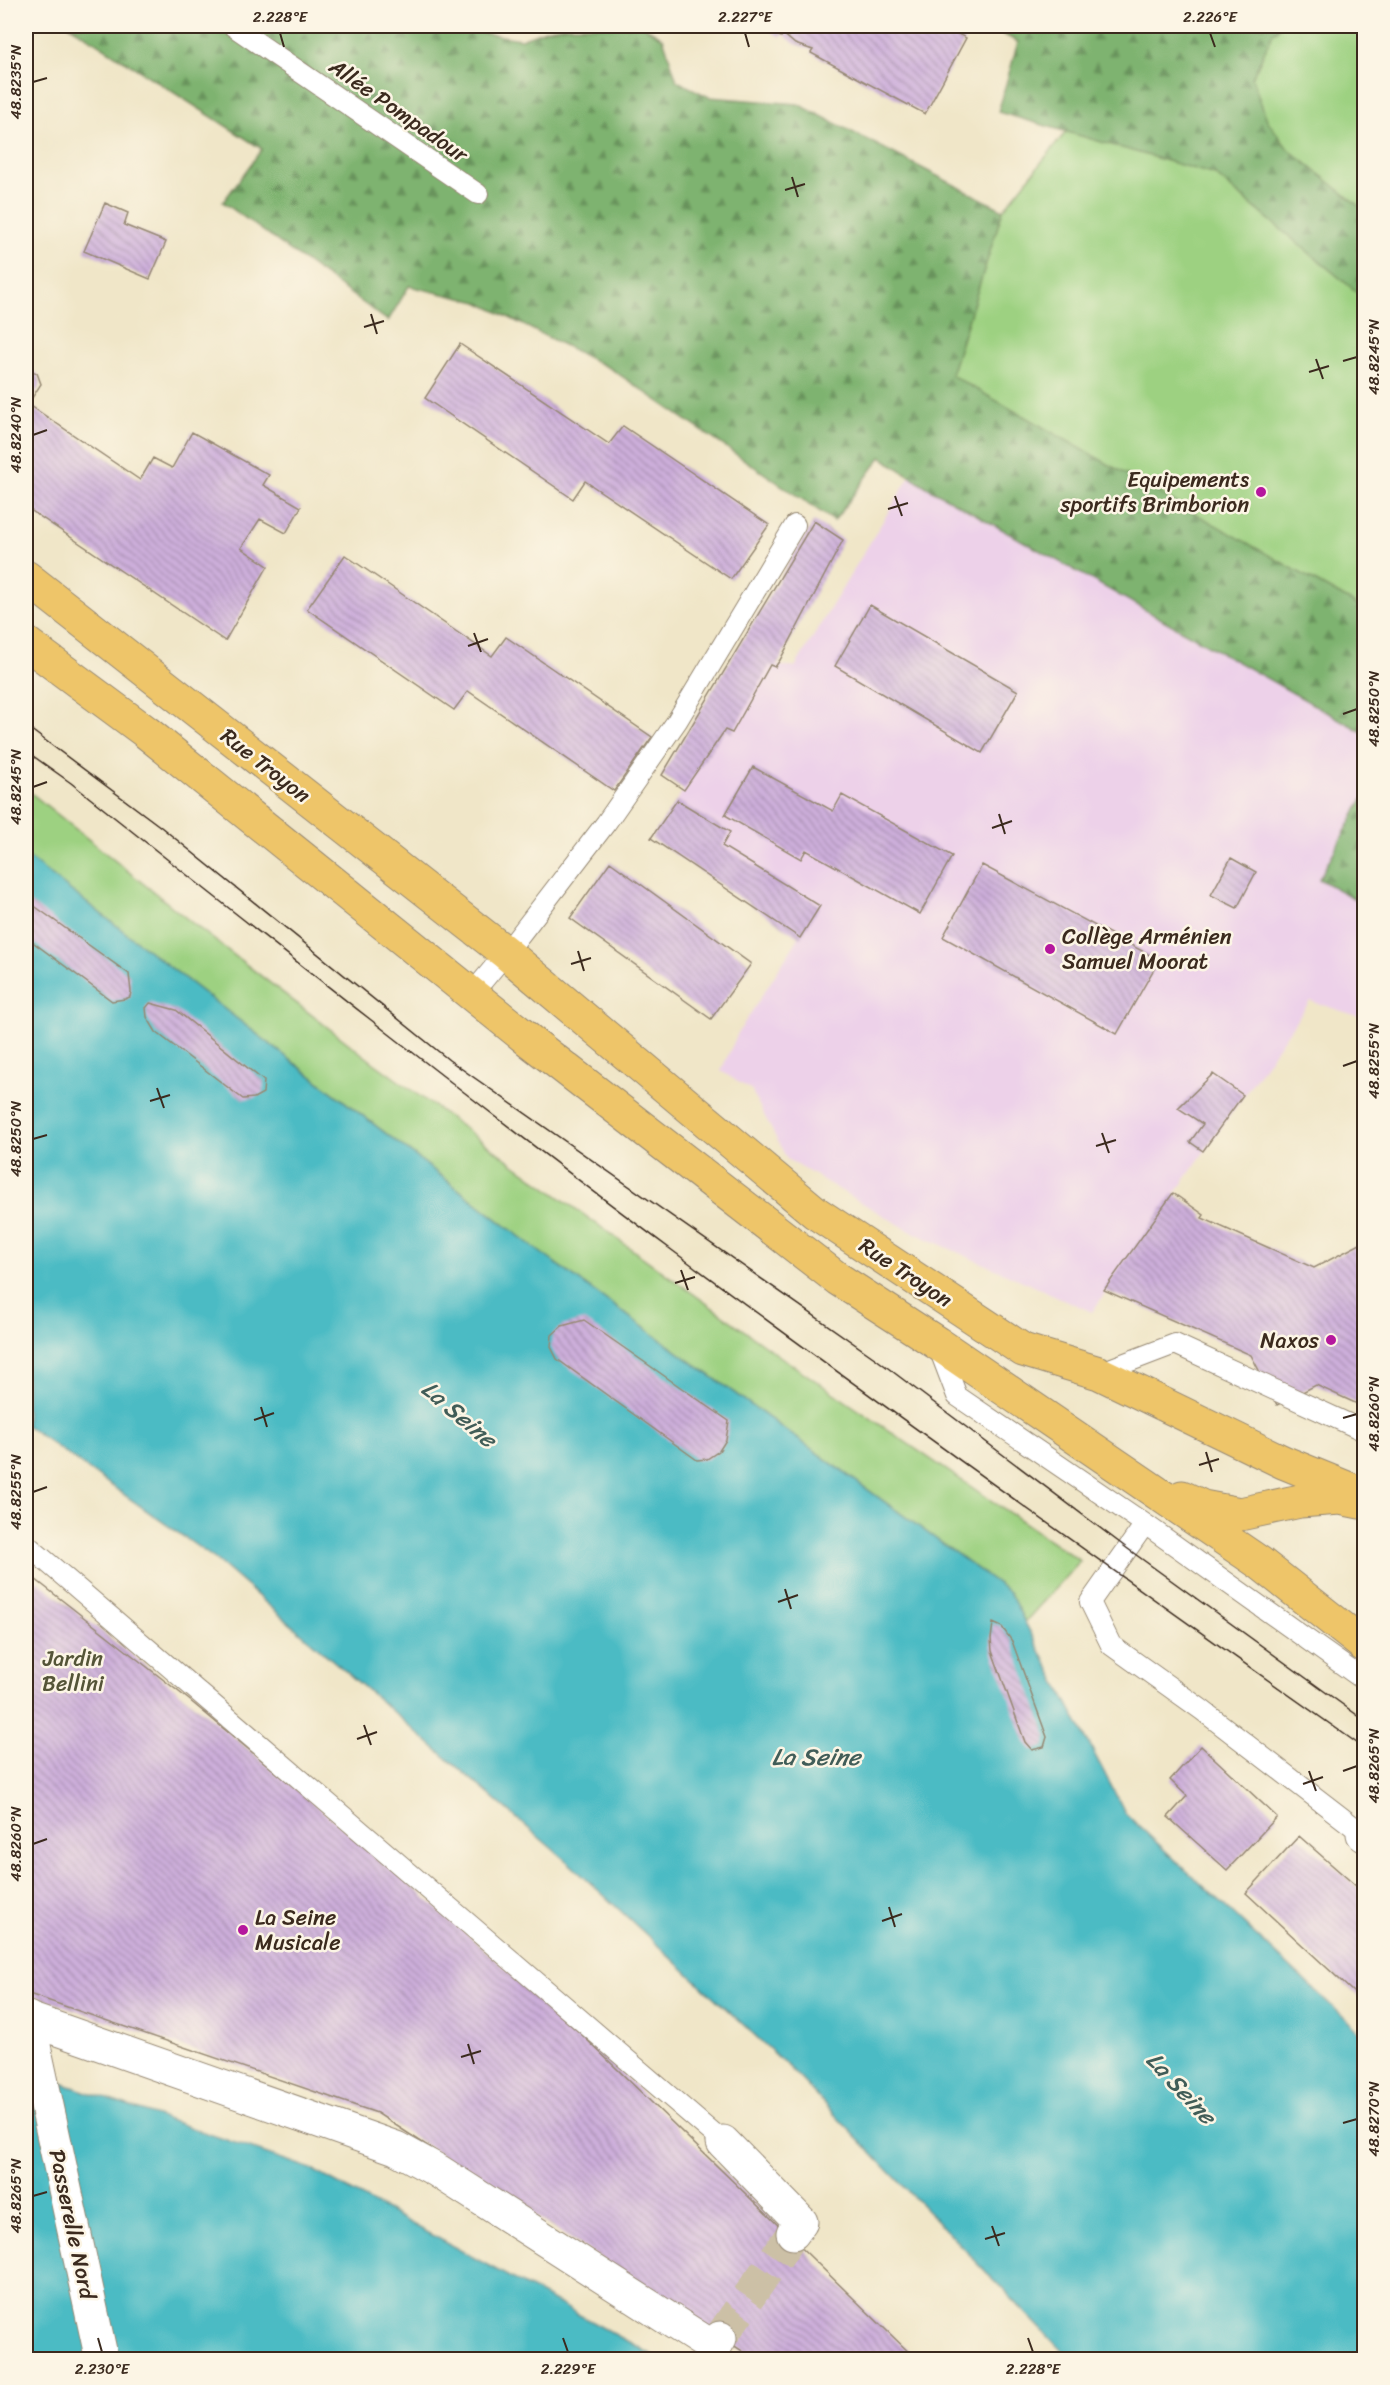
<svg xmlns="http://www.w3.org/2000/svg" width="1390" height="2385" font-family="Sriracha,sans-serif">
  <defs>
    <pattern id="forest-firs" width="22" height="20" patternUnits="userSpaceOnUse" patternTransform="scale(1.5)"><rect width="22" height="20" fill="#7eb36f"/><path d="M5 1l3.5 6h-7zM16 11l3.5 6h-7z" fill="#68925b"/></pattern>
    <pattern id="building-back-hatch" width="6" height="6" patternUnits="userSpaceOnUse" patternTransform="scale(1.5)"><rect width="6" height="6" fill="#cdafdb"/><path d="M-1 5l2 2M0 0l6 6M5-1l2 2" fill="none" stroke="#a88fb1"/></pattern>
  </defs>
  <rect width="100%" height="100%" fill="#fcf5e5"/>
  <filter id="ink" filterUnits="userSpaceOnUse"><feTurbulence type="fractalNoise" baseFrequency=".0167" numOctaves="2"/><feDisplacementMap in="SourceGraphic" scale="12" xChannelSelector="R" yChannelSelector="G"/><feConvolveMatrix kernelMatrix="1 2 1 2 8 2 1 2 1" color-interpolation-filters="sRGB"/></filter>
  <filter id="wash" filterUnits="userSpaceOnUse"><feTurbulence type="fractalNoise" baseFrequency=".008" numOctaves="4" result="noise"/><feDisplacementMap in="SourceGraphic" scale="24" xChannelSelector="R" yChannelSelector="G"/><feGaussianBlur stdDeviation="1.35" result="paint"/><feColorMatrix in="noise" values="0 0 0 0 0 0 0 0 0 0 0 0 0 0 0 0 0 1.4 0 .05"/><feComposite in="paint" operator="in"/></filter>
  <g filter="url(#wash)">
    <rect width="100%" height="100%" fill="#f0e6c8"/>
    <path fill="#edd1e9" d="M948,413L1364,647V1018L1310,1001L1092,1312L910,1231L787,1159L751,1090L721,1071L738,1033L819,906L722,846L730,832L677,800L725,730L732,733L770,665L795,667Z"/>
    <path fill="#9dd181" stroke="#6c7e50" stroke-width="1.5" d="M1203,26H1364V647L879,351L1003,210L1136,45Z
      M26,789L191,922L374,1063L778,1355L1080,1561L1025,1622L1009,1592L537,1250L26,856Z"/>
    <path fill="url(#forest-firs)" stroke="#5c6e46" stroke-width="1.5" d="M70,26H468L482,33L521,39L548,29L568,26H643L663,38L677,81L709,97L798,104L1003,210L951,375L1364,609V733L927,487L881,457L834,521L611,369L478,302L409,286L388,321L223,202L262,149Z
      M988,26H1280L1273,33L1252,78L1267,120L1288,149L1364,210V298L1215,175L998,112L1018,42Z
      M1364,797V904L1319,879Z"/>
    <path fill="#4cbbc4" stroke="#447271" stroke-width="1.5" d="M26,856L537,1250L1009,1592L1126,1814L1364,2036V2359H1070L788,2066L570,1864L215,1559L26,1425Z
      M26,2071L311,2169L660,2359L26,2360Z"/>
    <g id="blocks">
      <path fill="url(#building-back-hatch)" d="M760,26H943L966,38L925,114L811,53L813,50L795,44L782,33L781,37Z
        M105,203L128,213L124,225L166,242L150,279L84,251Z
        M460,344L609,444L623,426L769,525L731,579L585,481L573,499L425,398Z
        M29,370L37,373L41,384L28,404L140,480L153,458L172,468L192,432L269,475L263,485L301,507L286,533L260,519L241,548L268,566L225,641L26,507V372Z
        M814,521L843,540L780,660L775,667L770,665L732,733L725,730L684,790L662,775Z
        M345,555L492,656L506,637L652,737L614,791L468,691L454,710L307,609Z
        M870,605L1018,691L982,753L835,666Z
        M753,767L833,811L842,795L952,856L920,914L806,850L801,859L725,815Z
        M677,800L730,832L722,846L820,906L800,938L651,838Z
        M1231,858L1256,872L1237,908L1211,895Z
        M610,862L751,964L711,1019L570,918Z
        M982,865L1159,960L1117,1034L943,937Z
        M26,900L129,974L131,992L130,997L125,999L112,1001L26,937Z
        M150,1003L176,1010L264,1081L263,1093L254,1098L243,1099L156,1032L147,1017L146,1008Z
        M1213,1074L1243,1095L1203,1151L1190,1142L1203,1124L1178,1108Z
        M1173,1193L1204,1215L1202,1218L1314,1268L1364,1242V1407L1316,1385L1277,1405L1251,1355L1104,1290Z
        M584,1320L729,1421L726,1440L719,1451L707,1459L697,1460L557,1359L551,1347L552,1335L562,1326Z
        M26,1572L188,1699L389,1866L580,2033L917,2360H756L377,2113L26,1993Z
        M993,1623L1002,1627L1012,1641L1047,1737L1044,1747L1032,1750L1025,1742L992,1651L991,1639Z
        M1201,1746L1277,1817L1227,1870L1168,1817L1187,1796L1170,1780Z
        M1299,1836L1364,1893V2002L1246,1893Z"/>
    </g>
  </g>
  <g filter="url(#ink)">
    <use href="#blocks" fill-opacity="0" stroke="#968873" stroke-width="1.5"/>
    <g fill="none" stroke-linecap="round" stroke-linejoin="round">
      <path stroke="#ccc0a6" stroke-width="33" stroke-dasharray="33 16" stroke-linecap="butt" d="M720,2338L793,2233"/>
      <defs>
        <path id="lane" d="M233,26L478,194
          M471,995L506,953L606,823L677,721L795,525
          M938,1346L957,1396L1145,1524L1364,1680
          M1099,1373L1175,1344L1364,1431
          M1145,1524L1090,1602L1111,1645L1202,1710L1363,1834
          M26,1544L723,2142"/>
        <path id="street" d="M1363,1834L1364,1835
          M26,2018L396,2148L438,2171L714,2348L720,2338
          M28,2018L102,2360
          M723,2142L801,2222L793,2233"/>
        <path id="primary" d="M26,577L506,953L816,1213L1023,1350L1099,1373L1283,1462L1364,1495
          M26,643L146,732L531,1042L838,1279L937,1343L1260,1563L1364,1645
          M1182,1497L1203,1507L1240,1514L1300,1501L1340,1498L1360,1502"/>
      </defs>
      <use href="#lane" stroke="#968873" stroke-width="22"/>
      <use href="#street" stroke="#968873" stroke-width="35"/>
      <use href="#primary" stroke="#968873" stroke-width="35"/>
      <use href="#lane" stroke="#fff" stroke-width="20"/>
      <use href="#street" stroke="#fff" stroke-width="33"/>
      <use href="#primary" stroke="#eec569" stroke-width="33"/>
      <path stroke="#3b2a1e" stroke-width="1.5" d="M26,726L161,827L449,1060L876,1359L1128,1549L1364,1720
        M26,751L71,783C270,941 469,1099 673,1251C901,1420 1133,1585 1364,1748"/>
    </g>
  </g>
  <path fill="none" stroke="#3b2a1e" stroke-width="2" d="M280,33L284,47M745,33L749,47M1210,33L1215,47M33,82L47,78M792,177L798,197M785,190L805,184M371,314L377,334M364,327L384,321M1316,359L1323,379M1343,361L1357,357M1309,372L1329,366M33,435L47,430M895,496L902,516M888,509L908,503M474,633L481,652M468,646L488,639M1343,714L1357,709M33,787L47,782M999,814L1005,834M992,828L1012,821M578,951L584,971M571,964L591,958M1343,1066L1357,1061M157,1088L164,1108M150,1101L170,1095M1102,1133L1109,1153M33,1139L47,1135M1096,1146L1116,1140M681,1270L688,1290M675,1283L695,1277M261,1407L267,1427M1343,1418L1357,1414M254,1420L274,1413M1206,1452L1212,1472M1199,1465L1219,1459M33,1492L47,1487M785,1589L791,1609M778,1602L798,1595M364,1725L371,1745M357,1739L377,1732M1309,1771L1316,1791M1343,1771L1357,1766M1303,1784L1323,1777M33,1844L47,1839M889,1907L895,1927M882,1921L902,1914M468,2044L474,2064M461,2057L481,2051M1343,2123L1357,2119M33,2196L47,2192M992,2226L999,2246M985,2239L1005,2233M98,2338L102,2352M563,2338L568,2352M1028,2338L1033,2352"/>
  <g fill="#b5179e" stroke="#fcf5e5" stroke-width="2">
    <circle cx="1261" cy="492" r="6"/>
    <circle cx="1050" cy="949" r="6"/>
    <circle cx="1331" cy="1340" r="6"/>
    <circle cx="243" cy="1930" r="6"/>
  </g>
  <g text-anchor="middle" stroke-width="5" stroke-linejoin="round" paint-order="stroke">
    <g font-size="22" fill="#3b2a1e" stroke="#fcf5e5">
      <text transform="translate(399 110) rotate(35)" y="8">Allée Pompadour</text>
      <text transform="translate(266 765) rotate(38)" y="8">Rue Troyon</text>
      <text transform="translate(906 1272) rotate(34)" y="8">Rue Troyon</text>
      <text transform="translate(73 2224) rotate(78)" y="8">Passerelle Nord</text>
    </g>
    <g font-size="22" fill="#3b2a1e" stroke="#fcf5e5" text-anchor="end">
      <text x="1249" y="487">Equipements<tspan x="1249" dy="25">sportifs Brimborion</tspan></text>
      <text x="1062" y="944" text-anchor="start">Collège Arménien<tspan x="1062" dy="25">Samuel Moorat</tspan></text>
      <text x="1319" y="1348">Naxos</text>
      <text x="255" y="1925" text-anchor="start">La Seine<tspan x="255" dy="25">Musicale</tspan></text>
    </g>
    <g font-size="22" fill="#545437" stroke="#fcf5e5">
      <text x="73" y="1666">Jardin<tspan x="73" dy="25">Bellini</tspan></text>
    </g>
    <g font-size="24" font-style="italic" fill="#415d58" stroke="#fcf5e5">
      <text transform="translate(459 1414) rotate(40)" y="8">La Seine</text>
      <text x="816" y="1765">La Seine</text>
      <text transform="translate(1181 2088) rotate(47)" y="8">La Seine</text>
    </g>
  </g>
  <rect width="1390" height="2385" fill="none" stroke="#fcf5e5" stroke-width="66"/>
  <rect x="33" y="33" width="1324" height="2319" fill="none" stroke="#3b2a1e" stroke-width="2"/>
  <g font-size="15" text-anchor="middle" fill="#3b2a1e">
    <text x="280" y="22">2.228°E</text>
    <text x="745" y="22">2.227°E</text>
    <text x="1210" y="22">2.226°E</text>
    <text transform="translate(16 82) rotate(-90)" y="5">48.8235°N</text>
    <text transform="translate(1374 357) rotate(-90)" y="5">48.8245°N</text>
    <text transform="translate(16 435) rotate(-90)" y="5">48.8240°N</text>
    <text transform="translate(1374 709) rotate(-90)" y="5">48.8250°N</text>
    <text transform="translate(16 787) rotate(-90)" y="5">48.8245°N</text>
    <text transform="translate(1374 1061) rotate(-90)" y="5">48.8255°N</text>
    <text transform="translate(16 1139) rotate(-90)" y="5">48.8250°N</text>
    <text transform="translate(1374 1414) rotate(-90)" y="5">48.8260°N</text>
    <text transform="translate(16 1492) rotate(-90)" y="5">48.8255°N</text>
    <text transform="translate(1374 1766) rotate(-90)" y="5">48.8265°N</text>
    <text transform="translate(16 1844) rotate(-90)" y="5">48.8260°N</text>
    <text transform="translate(1374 2119) rotate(-90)" y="5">48.8270°N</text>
    <text transform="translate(16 2196) rotate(-90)" y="5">48.8265°N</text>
    <text x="102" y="2374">2.230°E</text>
    <text x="568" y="2374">2.229°E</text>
    <text x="1033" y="2374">2.228°E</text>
  </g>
</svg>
